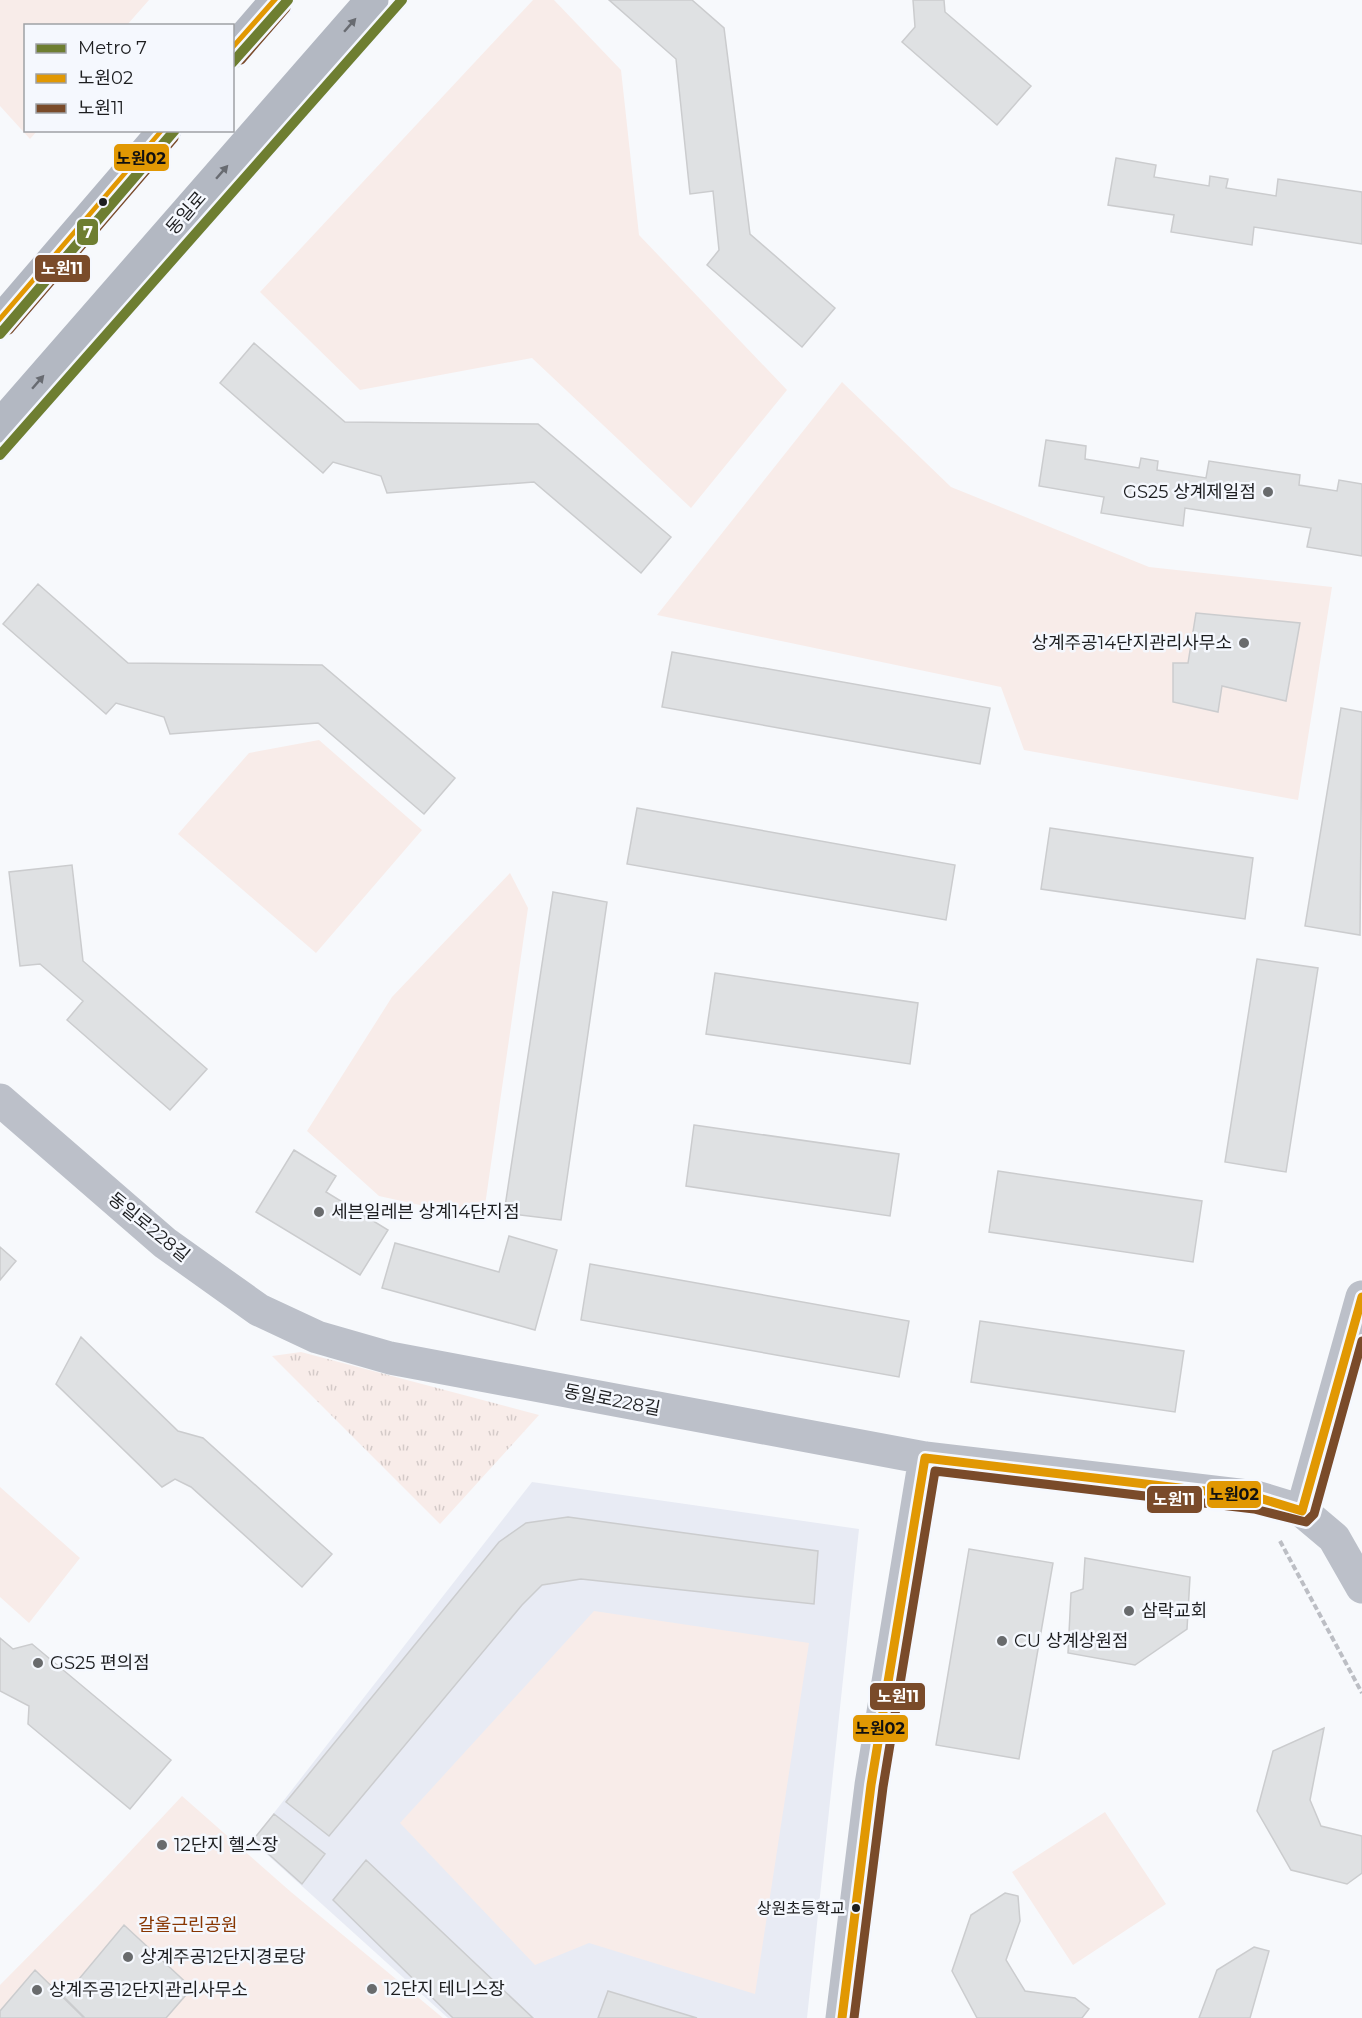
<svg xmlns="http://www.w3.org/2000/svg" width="1362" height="2018" font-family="Montserrat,'Noto Sans KR',sans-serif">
  <defs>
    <pattern id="grass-tufts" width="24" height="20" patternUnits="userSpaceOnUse" patternTransform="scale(1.5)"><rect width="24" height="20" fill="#f8ece9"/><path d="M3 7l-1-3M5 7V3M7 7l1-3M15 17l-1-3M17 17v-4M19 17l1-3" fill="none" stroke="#d4cac8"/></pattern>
  </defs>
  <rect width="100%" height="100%" fill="#f7f9fc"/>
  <path fill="#e8ebf4" d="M532,1482L859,1529L807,2018H448L252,1841Z"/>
  <path fill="url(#grass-tufts)" d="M301,1352L539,1415L440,1524L272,1356Z"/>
  <path fill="#f8ece9" d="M0,0H149L127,25L26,26V130L37,131L30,139L0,106Z
    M533,0H554L621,70L639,235L787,390L691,508L532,358L360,390L260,292Z
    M842,382L951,487L1149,567L1332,587L1298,800L1024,750L1001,687L657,615Z
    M319,740L422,830L316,953L178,834L249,753Z
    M510,873L528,908L483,1219L379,1196L307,1131L392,997Z
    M0,1487L80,1558L29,1623L0,1597Z
    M594,1611L809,1643L755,1994L589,1943L535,1965L400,1823Z
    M182,1796L291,1892L443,2018H0V1985L97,1887Z
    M1105,1812L1166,1904L1073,1965L1012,1872Z"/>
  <path fill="#dfe1e3" stroke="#cbccce" stroke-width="1.5" d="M609,0H692L724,28L750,234L835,308L802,347L707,265L719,250L713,191L690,194L676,59Z
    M913,0H944L945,12L1031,86L997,125L902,42L915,27Z
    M1116,158L1156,165L1154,177L1209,186L1210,176L1228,179L1226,188L1276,196L1278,179L1362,192V244L1254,227L1252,245L1171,232L1174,215L1108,205Z
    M254,343L345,422L538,424L671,537L641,573L534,482L387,493L381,476L333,462L323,473L220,383Z
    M1046,440L1086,446L1085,459L1139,468L1141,458L1158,461L1157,470L1206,478L1209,461L1300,475L1299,485L1337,491L1339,480L1362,484V556L1307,547L1311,528L1185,508L1183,526L1101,513L1104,497L1039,486Z
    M38,584L128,663L322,665L455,778L424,814L318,723L170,734L164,717L116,703L106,714L3,624Z
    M1196,613L1300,623L1286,701L1222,686L1218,712L1173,702V663H1188Z
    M672,652L990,708L980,764L662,707Z
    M1341,708L1362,712L1360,935L1305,926Z
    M637,808L955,865L946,920L627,864Z
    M1050,828L1253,858L1245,919L1041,889Z
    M72,865L83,961L207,1069L170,1110L67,1020L83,1001L40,964L20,966L9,872Z
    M553,892L607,902L561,1220L504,1213Z
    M1257,959L1318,968L1286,1172L1225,1162Z
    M715,973L918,1003L910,1064L706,1034Z
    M694,1125L899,1154L890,1216L686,1186Z
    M294,1150L336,1176L326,1192L388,1230L360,1275L256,1212Z
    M998,1171L1202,1201L1193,1262L989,1232Z
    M509,1236L557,1250L535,1330L382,1288L395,1243L499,1272Z
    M0,1247L16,1261L0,1280Z
    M590,1264L909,1321L899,1377L581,1320Z
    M980,1321L1184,1351L1175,1412L971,1382Z
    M81,1337L178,1431L203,1438L332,1554L302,1587L191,1487L175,1479L162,1487L56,1384Z
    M568,1517L818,1551L814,1604L581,1579L542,1585L522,1605L329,1836L286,1802L499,1542L526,1523Z
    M969,1549L1053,1563L1019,1759L936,1745Z
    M1085,1558L1190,1577L1187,1629L1135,1665L1068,1653L1071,1593L1083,1589Z
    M0,1638L13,1649L32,1644L171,1760L130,1809L28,1724L29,1706L0,1691Z
    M1324,1728L1310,1800L1321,1826L1362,1836V1873L1347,1884L1291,1870L1257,1811L1273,1751Z
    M274,1814L325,1854L302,1884L253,1840Z
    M366,1860L533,2018H453L333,1900Z
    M1005,1893L1018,1896L1020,1921L1006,1960L1025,1991L1075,1998L1089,2009L1082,2018H977L952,1971L971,1915Z
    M124,1925L192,1988L166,2018H85L64,1997Z
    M1254,1947L1269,1951L1250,2018H1199L1217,1970Z
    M35,1970L84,2018H0V2011Z
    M608,1991L697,2018H598Z"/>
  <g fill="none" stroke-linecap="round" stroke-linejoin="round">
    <path stroke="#bcbec4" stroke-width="4" stroke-dasharray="6 3" stroke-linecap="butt" d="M1280,1541L1362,1693"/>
    <path stroke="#bcc0c9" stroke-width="33" d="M0,1100L165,1243L259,1310L317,1337L390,1358L925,1458L1256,1497L1302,1511L1334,1538L1362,1587
      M1302,1511L1362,1297
      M842,2018L871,1785L925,1458"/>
    <path stroke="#b3b8c2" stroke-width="33" d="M232,52L277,0
      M0,322L165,130
      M0,426L372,0"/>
    <defs>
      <path id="bus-1" d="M232,51L277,0
        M0,322L165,130
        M842,2018L871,1785L925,1458L1256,1497L1302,1511L1362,1297"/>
      <path id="bus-2" d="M241,60L286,8
        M9,330L174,138
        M854,2018L883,1787L935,1471L1254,1509L1306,1522L1314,1514L1362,1341"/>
    </defs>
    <use href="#bus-1" stroke="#f5f8fe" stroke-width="14"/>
    <use href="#bus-2" stroke="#f5f8fe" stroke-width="14"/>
    <use href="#bus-1" stroke="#e19803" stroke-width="9"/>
    <use href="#bus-2" stroke="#7a4b2a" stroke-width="9"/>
    <defs>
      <path id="metro-1" d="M232,63L288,0
        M0,334L175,130
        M0,455L402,0"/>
    </defs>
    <use href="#metro-1" stroke="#f5f8fe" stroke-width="15"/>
    <use href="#metro-1" stroke="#6e7e31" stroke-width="10"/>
  </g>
  <defs><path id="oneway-solid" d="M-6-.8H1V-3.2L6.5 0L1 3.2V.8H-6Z" transform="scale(1.5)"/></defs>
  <g fill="#686b71">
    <use href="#oneway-solid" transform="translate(350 25) rotate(-49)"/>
    <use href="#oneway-solid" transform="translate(222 172) rotate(-49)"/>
    <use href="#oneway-solid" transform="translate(38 382) rotate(-49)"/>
  </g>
  <g fill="#1d1e20" stroke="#f5f8fe" stroke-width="2">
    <circle cx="103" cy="202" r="5"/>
    <circle cx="856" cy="1908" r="5"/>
  </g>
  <g fill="#696b6d" stroke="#f5f8fe" stroke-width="2">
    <circle cx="1268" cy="492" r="6"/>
    <circle cx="1244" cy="643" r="6"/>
    <circle cx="319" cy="1212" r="6"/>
    <circle cx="1129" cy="1611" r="6"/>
    <circle cx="1002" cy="1641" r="6"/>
    <circle cx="38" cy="1663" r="6"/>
    <circle cx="162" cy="1845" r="6"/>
    <circle cx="128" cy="1957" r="6"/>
    <circle cx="372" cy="1989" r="6"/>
    <circle cx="37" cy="1990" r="6"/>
  </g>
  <g text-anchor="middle" stroke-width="5" stroke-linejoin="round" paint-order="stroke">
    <g font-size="16" fill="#1d1e20" stroke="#f5f8fe" text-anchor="end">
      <text x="845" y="1914">상원초등학교</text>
    </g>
    <g font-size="18" fill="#1d1e20" stroke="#f5f8fe">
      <text transform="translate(186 213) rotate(-49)" y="6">동일로</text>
      <text transform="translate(149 1227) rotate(39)" y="6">동일로228길</text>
      <text transform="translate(612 1400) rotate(11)" y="6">동일로228길</text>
    </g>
    <g font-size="18" fill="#1d1e20" stroke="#f5f8fe" text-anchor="start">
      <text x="1256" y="498" text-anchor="end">GS25 상계제일점</text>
      <text x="1232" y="649" text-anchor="end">상계주공14단지관리사무소</text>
      <text x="331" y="1218">세븐일레븐 상계14단지점</text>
      <text x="1141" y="1617">삼락교회</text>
      <text x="1014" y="1647">CU 상계상원점</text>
      <text x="50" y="1669">GS25 편의점</text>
      <text x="174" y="1851">12단지 헬스장</text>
      <text x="140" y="1963">상계주공12단지경로당</text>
      <text x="384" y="1995">12단지 테니스장</text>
      <text x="49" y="1996">상계주공12단지관리사무소</text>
    </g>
    <g font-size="18" fill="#883602" stroke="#f5f8fe">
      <text x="188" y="1931">갈울근린공원</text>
    </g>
  </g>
  <g stroke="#f5f8fe" stroke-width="2">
    <rect x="113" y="143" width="57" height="29" rx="6" fill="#e19803"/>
    <rect x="76" y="218" width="23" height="28" rx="6" fill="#6e7e31"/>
    <rect x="34" y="254" width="57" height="29" rx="6" fill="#7a4b2a"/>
    <rect x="1206" y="1480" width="56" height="29" rx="6" fill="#e19803"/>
    <rect x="1146" y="1485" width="57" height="29" rx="6" fill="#7a4b2a"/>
    <rect x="869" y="1682" width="57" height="29" rx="6" fill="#7a4b2a"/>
    <rect x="852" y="1714" width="57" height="29" rx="6" fill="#e19803"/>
  </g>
  <g font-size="16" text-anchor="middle" font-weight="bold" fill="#fff">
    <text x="88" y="238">7</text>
    <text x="62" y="274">노원11</text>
    <text x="1174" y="1505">노원11</text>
    <text x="898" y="1702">노원11</text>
  </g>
  <g font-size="16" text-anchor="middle" font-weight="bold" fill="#111">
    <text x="141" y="164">노원02</text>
    <text x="1234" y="1500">노원02</text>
    <text x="880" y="1734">노원02</text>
  </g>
  <rect x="24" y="24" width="210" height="108" fill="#f5f8fe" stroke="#9fa1a5" stroke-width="1.5"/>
  <rect x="36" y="44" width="30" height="9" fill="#6e7e31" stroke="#9fa1a5" stroke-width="1.5"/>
  <text x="78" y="54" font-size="18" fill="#1d1e20">Metro 7</text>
  <rect x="36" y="74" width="30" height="9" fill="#e19803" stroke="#9fa1a5" stroke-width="1.5"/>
  <text x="78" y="84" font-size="18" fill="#1d1e20">노원02</text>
  <rect x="36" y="104" width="30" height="9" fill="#7a4b2a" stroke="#9fa1a5" stroke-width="1.5"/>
  <text x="78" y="114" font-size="18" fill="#1d1e20">노원11</text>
</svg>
